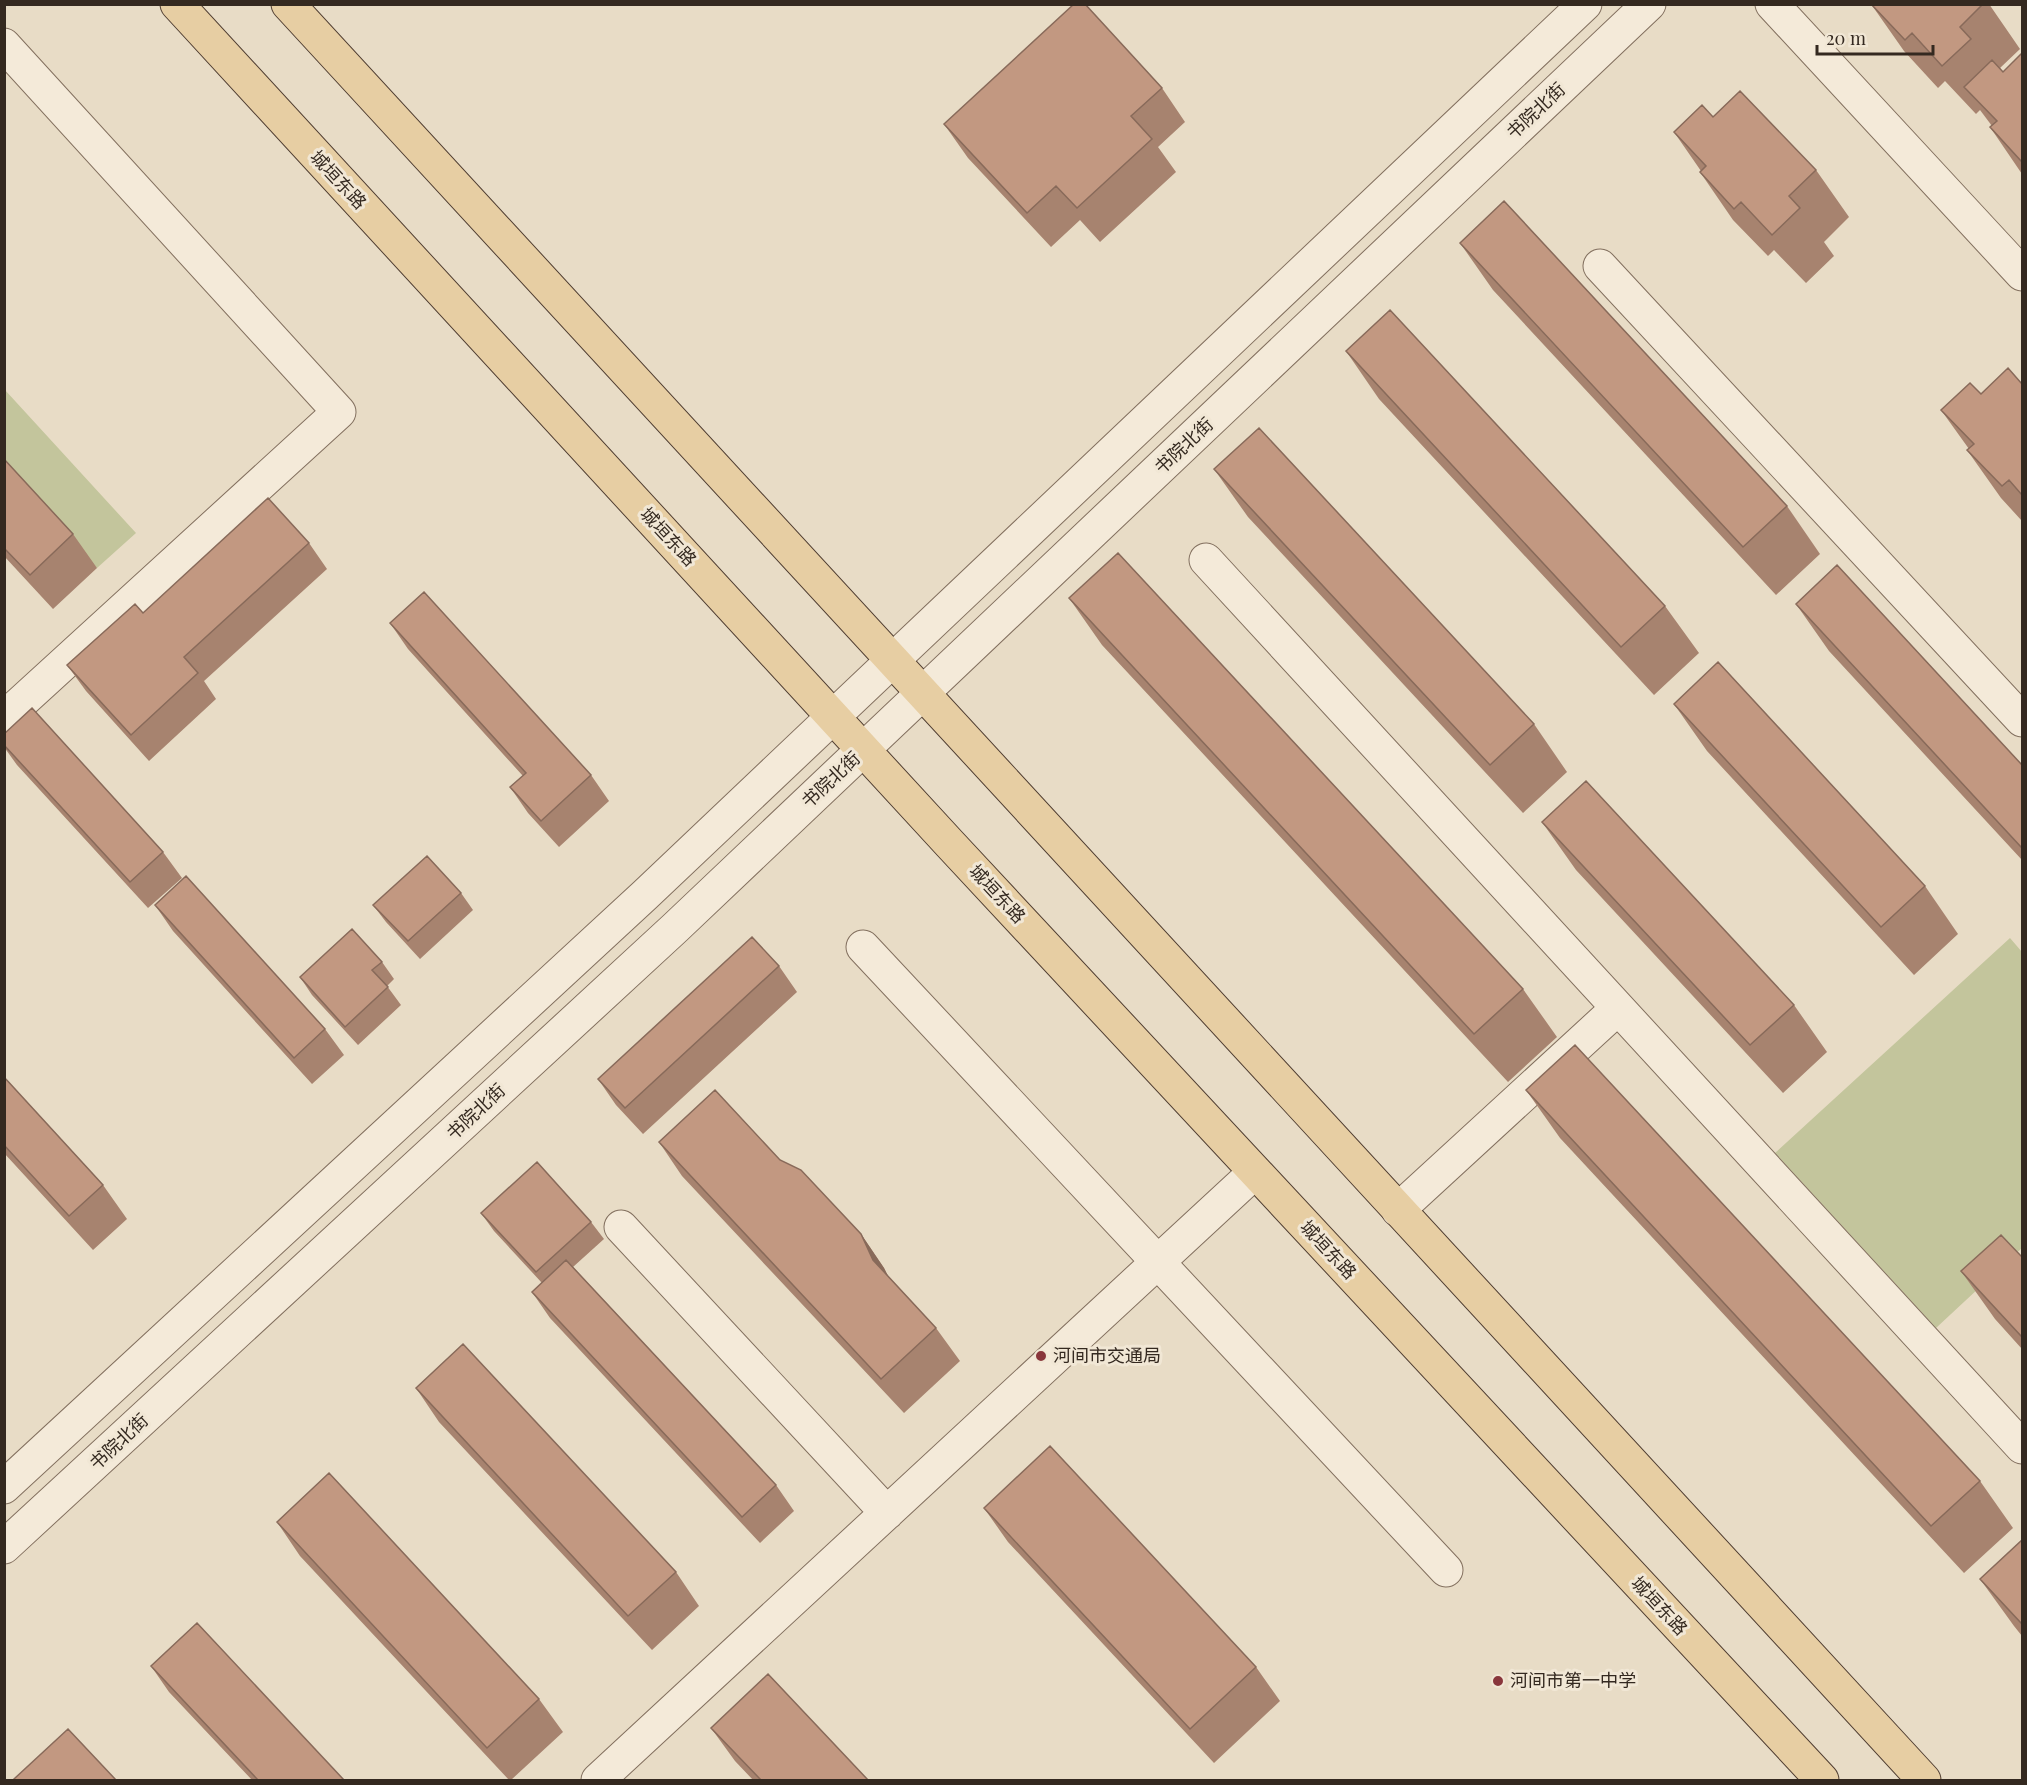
<svg xmlns="http://www.w3.org/2000/svg" width="2027" height="1785" font-family="'Playfair Display','Noto Sans SC',serif">
  <rect width="100%" height="100%" fill="#e8dcc6"/>
  <path fill="#c3c59c" d="M5,390L136,533L97,568L5,467Z
    M2010,938L2022,952V1248L1936,1328L1775,1153Z"/>
  <g fill="none" stroke-linecap="round" stroke-linejoin="round">
    <defs>
      <path id="minor" d="M1772,4L2022,274
        M4,45L339,412L4,718
        M1600,266L2022,720
        M1206,560L2022,1447
        M863,947L1446,1570
        M1398,1210L1618,1008
        M621,1227L887,1513
        M4,1487L645,895L1585,4
        M4,1547L675,928L1649,4
        M598,1780L1255,1172"/>
      <path id="major" d="M177,4L950,844L1822,1780
        M288,4L1924,1780"/>
    </defs>
    <use href="#minor" stroke="#826f5e" stroke-width="35"/>
    <use href="#major" stroke="#503e32" stroke-width="35"/>
    <use href="#minor" stroke="#f4ead9" stroke-width="33"/>
    <use href="#major" stroke="#e7cea3" stroke-width="33"/>
  </g>
  <path fill="#a7836f" d="M1871,4H1989L2020,49L2000,68L2003,72L2022,53V174L1990,127L1992,126L1980,110L1976,114L1945,81L1938,88L1904,51Z
    M1162,88L1185,122L1158,147L1176,172L1100,242L1080,220L1051,247L968,158L944,124Z
    M1713,117L1816,170L1849,217L1824,242L1834,256L1806,283L1774,250L1768,256L1733,220L1700,172L1701,171L1674,132Z
    M1460,243L1787,506L1820,554L1776,595L1493,290Z
    M1346,351L1665,606L1699,653L1654,695L1379,399Z
    M2022,384V521L2001,498L1967,450L1969,449L1941,410L1981,394Z
    M4,459L73,534L97,568L53,609L4,556Z
    M1214,469L1534,724L1567,772L1523,813L1248,517Z
    M309,543L327,569L204,681L216,699L149,761L86,691L67,665L143,613Z
    M1069,598L1523,989L1557,1037L1508,1082L1102,645Z
    M1796,604L2022,765V860L1829,651Z
    M390,623L591,775L609,801L559,847L528,813L510,787L523,776L408,649Z
    M1674,704L1925,886L1958,934L1914,975L1707,751Z
    M4,734L163,852L182,878L148,908L17,765L4,747Z
    M1542,822L1794,1005L1827,1052L1783,1093L1576,870Z
    M461,893L473,910L420,959L386,922L373,905Z
    M155,905L325,1029L344,1055L312,1084L173,931Z
    M382,962L394,979L387,986L401,1005L358,1045L312,995L300,977Z
    M779,966L797,992L643,1134L616,1105L598,1079Z
    M4,1077L103,1185L127,1219L93,1250L4,1153Z
    M1526,1090L1980,1481L2013,1528L1964,1573L1560,1138Z
    M659,1142L780,1160L861,1234L884,1268L888,1276L936,1328L960,1361L904,1413L682,1176Z
    M481,1213L591,1222L604,1239L573,1267L776,1485L794,1511L760,1543L550,1318L532,1292L542,1283L494,1231Z
    M2022,1257V1349L1995,1319L1961,1271Z
    M416,1388L676,1572L699,1606L652,1650L439,1422Z
    M984,1508L1256,1667L1280,1701L1214,1763L1008,1542Z
    M277,1522L539,1699L563,1732L511,1780H509L300,1556Z
    M2022,1540V1636L2014,1626L1980,1579Z
    M151,1666L344,1780H252L169,1692Z
    M711,1728L868,1780H753L735,1761Z"/>
  <path fill="#886a5a" d="M861,1234L884,1268L897,1294L873,1260Z"/>
  <path fill="#c29881" stroke="#886a5a" stroke-width="1.5" d="M1074,4H1085L1162,88L1131,116L1152,139L1077,208L1056,186L1027,213L944,124Z
    M1871,4H1983L1960,27L1971,39L1942,66L1912,33L1905,40Z
    M2022,53V162L1990,127L1997,121L1964,87L1992,60L2003,72Z
    M1740,91L1816,170L1789,196L1800,208L1772,235L1741,202L1734,209L1700,172L1706,166L1674,132L1702,105L1713,117Z
    M1504,201L1787,506L1743,547L1460,243Z
    M1390,310L1665,606L1621,647L1346,351Z
    M2008,368L2022,384V495L2009,480L2002,486L1967,450L1974,444L1941,410L1970,383L1981,394Z
    M1259,428L1534,724L1490,765L1214,469Z
    M4,459L73,534L30,575L4,548Z
    M268,498L309,543L184,657L198,673L131,735L67,665L135,604L143,613Z
    M1118,553L1523,989L1474,1034L1069,598Z
    M1837,565L2022,765V848L1796,604Z
    M424,592L591,775L541,821L510,787L526,773L390,623Z
    M1718,662L1925,886L1881,927L1674,704Z
    M32,708L163,852L130,882L4,745V734Z
    M1586,781L1794,1005L1750,1045L1542,822Z
    M427,856L461,893L408,941L373,905Z
    M186,876L325,1029L294,1058L155,905Z
    M352,929L382,962L372,970L388,987L345,1027L300,977Z
    M752,937L779,966L625,1108L598,1079Z
    M1575,1045L1980,1481L1931,1526L1526,1090Z
    M4,1077L103,1185L69,1216L4,1145Z
    M715,1090L780,1160L801,1170L861,1234L873,1260L936,1328L881,1379L659,1142Z
    M537,1162L591,1222L536,1272L481,1213Z
    M2001,1235L2022,1257V1337L1961,1271Z
    M566,1260L776,1485L742,1517L532,1292Z
    M463,1344L676,1572L628,1616L416,1388Z
    M1050,1446L1256,1667L1190,1729L984,1508Z
    M329,1473L539,1699L487,1748L277,1522Z
    M2022,1540V1624L1980,1579Z
    M197,1623L344,1780H258L151,1666Z
    M768,1674L868,1780H761L711,1728Z
    M68,1729L116,1780H15L14,1779Z"/>
  <g fill="#89363b" stroke="#f1e7d5" stroke-width="2">
    <circle cx="1041" cy="1356" r="6"/>
    <circle cx="1498" cy="1681" r="6"/>
  </g>
  <g text-anchor="middle" stroke-width="6" stroke-linejoin="round" paint-order="stroke">
    <g font-size="18" fill="#342920" stroke="#f1e7d5">
      <text transform="translate(1536 111) rotate(-43)" y="6">书院北街</text>
      <text transform="translate(338 180) rotate(47)" y="6">城垣东路</text>
      <text transform="translate(1184 446) rotate(-43)" y="6">书院北街</text>
      <text transform="translate(668 537) rotate(47)" y="6">城垣东路</text>
      <text transform="translate(831 780) rotate(-43)" y="6">书院北街</text>
      <text transform="translate(997 894) rotate(47)" y="6">城垣东路</text>
      <text transform="translate(476 1112) rotate(-43)" y="6">书院北街</text>
      <text transform="translate(1328 1250) rotate(47)" y="6">城垣东路</text>
      <text transform="translate(119 1442) rotate(-43)" y="6">书院北街</text>
      <text transform="translate(1659 1606) rotate(47)" y="6">城垣东路</text>
    </g>
    <g font-size="18" fill="#342920" stroke="#f1e7d5" text-anchor="start">
      <text x="1053" y="1362">河间市交通局</text>
      <text x="1510" y="1687">河间市第一中学</text>
    </g>
  </g>
  <rect width="2027" height="1785" fill="none" stroke="#342920" stroke-width="12"/>
  <path d="M1817 45v9h116v-9" fill="none" stroke="#342920" stroke-width="3"/>
  <text x="1826" y="45" font-size="18" fill="#342920" stroke="#f1e7d5" stroke-width="4.5" paint-order="stroke">20 m</text>
</svg>
